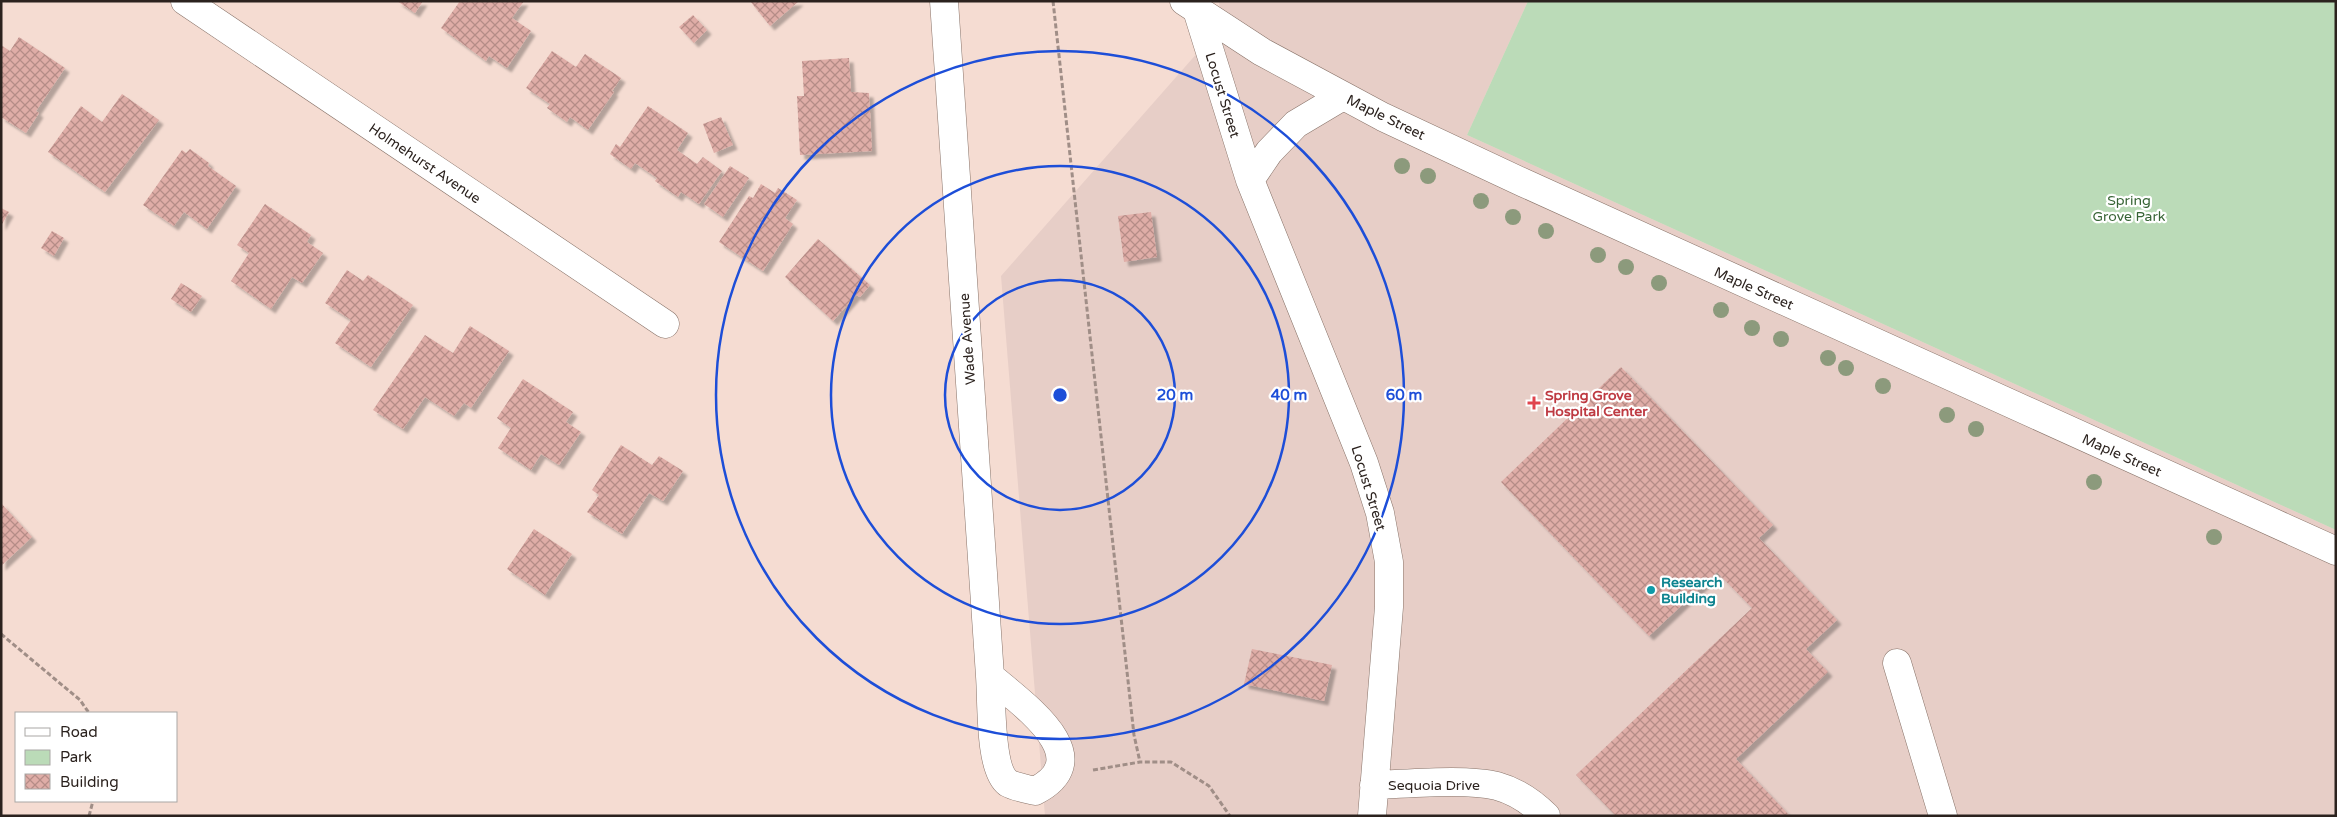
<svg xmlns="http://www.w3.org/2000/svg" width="2337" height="817" font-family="'Varela Round',sans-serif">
  <defs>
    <pattern id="building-cross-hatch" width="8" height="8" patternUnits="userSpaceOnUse" patternTransform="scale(1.25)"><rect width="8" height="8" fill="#dfada7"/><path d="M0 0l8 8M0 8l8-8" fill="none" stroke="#b58c87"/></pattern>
    <filter id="shadow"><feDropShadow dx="4.5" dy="4.5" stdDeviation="1" flood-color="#0004"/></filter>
  </defs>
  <rect width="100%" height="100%" fill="#f5dcd2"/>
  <path fill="#e7cec7" d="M1219,1H1528L1467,135L2336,530V816H1045L1001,276L1221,26Z"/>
  <path fill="#bbdbb8" d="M1528,1H2336V530L1467,135Z"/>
  <path fill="url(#building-cross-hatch)" filter="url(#shadow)" d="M397,1H423L415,13Z
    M460,1H524L512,18L531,31L507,68L489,56L486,61L441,28Z
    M750,1H799L770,26Z
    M693,15L707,30L694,43L679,27Z
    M19,37L65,68L36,111L39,113L26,133L1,117V45L10,51Z
    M552,51L576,67L585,54L621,78L612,91L614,92L588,130L570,117L567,122L547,108L550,104L526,88Z
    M849,58L851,92L869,93L872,151L800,155L797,96H804L802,61Z
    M122,94L159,120L105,192L48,152L81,106L102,122Z
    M648,106L688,133L677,150L697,164L703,157L722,171L699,204L681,192L678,197L655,181L657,178L635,163L631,169L610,154L616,144L620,147Z
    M721,117L733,145L714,153L703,124Z
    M190,149L209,163L208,166L236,186L207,229L184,212L174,226L143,205L182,150L186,153Z
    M730,166L749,178L723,217L704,204Z
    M761,184L775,193L778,188L797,200L785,218L793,224L763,271L719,242L749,196L753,198Z
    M265,204L311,235L307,242L323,253L302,283L292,277L271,309L231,281L249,253L237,245Z
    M1,208L9,212L1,226Z
    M1151,212L1157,257L1124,262L1118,216Z
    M52,231L64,238L54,256L41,248Z
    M818,239L870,285L860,297L856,295L833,321L785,277Z
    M347,270L363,281L368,275L413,305L371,367L335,343L351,320L325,303Z
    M181,283L202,296L191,312L171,299Z
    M470,326L509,351L471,408L464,403L454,416L425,397L403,429L373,410L425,335L453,353Z
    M1621,367L1773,525L1759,538L1837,620L1806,649L1828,672L1736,759L1790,816H1616L1576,775L1752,608L1717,572L1649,636L1501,482Z
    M523,379L573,412L566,422L581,432L559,465L541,454L531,470L498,448L511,428L497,418Z
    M621,445L652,465L659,456L683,471L663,501L649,493L622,534L587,512L599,495L592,490Z
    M1,503L32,537L1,566Z
    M534,529L572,554L545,595L507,569Z
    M1252,649L1332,665L1324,701L1244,684Z"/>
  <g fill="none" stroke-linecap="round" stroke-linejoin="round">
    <defs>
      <path id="minor" d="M185,1L665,324
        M944,1L990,676C992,700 989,769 1008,783C1015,787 1027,789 1035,791C1102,757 1019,702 990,676
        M1184,1L1262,52L1383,117L1524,183L2336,551
        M1197,10L1250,180L1364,463L1380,513L1389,562V607L1372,816
        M1250,180L1269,152L1296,124L1343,96
        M1897,663L1943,816
        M1374,785C1407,784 1466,778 1497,786C1515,791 1533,803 1546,816"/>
    </defs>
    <use href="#minor" stroke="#887369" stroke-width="29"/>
    <path stroke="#a08e87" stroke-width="3" stroke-dasharray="5 2.5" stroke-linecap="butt" d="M1053,1L1134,735L1140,762
      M1,634L80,700L89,713
      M1093,770L1140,762H1171L1209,786L1230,816
      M89,816L93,801"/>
    <use href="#minor" stroke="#fff" stroke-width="28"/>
  </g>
  <g fill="#8c9a7c">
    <circle cx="1402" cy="166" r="8"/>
    <circle cx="1428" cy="176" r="8"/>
    <circle cx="1481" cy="201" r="8"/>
    <circle cx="1513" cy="217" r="8"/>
    <circle cx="1546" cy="231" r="8"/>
    <circle cx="1598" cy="255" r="8"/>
    <circle cx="1626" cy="267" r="8"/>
    <circle cx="1659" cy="283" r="8"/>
    <circle cx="1721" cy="310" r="8"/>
    <circle cx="1752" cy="328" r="8"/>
    <circle cx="1781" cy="339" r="8"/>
    <circle cx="1828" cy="358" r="8"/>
    <circle cx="1846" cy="368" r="8"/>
    <circle cx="1883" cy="386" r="8"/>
    <circle cx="1947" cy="415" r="8"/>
    <circle cx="1976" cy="429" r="8"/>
    <circle cx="2094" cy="482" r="8"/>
    <circle cx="2214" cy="537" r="8"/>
  </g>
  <g fill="none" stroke="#1d4ed8" stroke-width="2.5">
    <circle cx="1060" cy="395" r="115"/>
    <circle cx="1060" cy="395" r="229"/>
    <circle cx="1060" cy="395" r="344"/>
  </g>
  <path fill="#e0444e" stroke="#fff" stroke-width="2" d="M1531.5 395.5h5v5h5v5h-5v5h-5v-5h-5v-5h5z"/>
  <circle fill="#0f9aa8" stroke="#fff" stroke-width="2" cx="1651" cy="590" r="5"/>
  <g text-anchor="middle" stroke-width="4.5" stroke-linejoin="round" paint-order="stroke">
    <g font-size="14" fill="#2b221e" stroke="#fff">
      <text transform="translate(1223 95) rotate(73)" y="5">Locust Street</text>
      <text transform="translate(1386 117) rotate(26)" y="5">Maple Street</text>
      <text transform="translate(425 163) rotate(34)" y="5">Holmehurst Avenue</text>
      <text transform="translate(1754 288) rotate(24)" y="5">Maple Street</text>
      <text transform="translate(967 339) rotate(-94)" y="5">Wade Avenue</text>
      <text transform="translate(2122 455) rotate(24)" y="5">Maple Street</text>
      <text transform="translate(1369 488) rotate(73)" y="5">Locust Street</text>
      <text x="1434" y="790">Sequoia Drive</text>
    </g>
    <g font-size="14" fill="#376435" stroke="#fff">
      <text x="2129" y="205">Spring<tspan x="2129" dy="16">Grove Park</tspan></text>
    </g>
    <g font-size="14" font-weight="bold" fill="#be3a42" stroke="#fff" text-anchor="start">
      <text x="1545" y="400">Spring Grove<tspan x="1545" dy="16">Hospital Center</tspan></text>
    </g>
    <g font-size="14" font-weight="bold" fill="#0d838f" stroke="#fff" text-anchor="start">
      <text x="1661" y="587">Research<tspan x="1661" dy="16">Building</tspan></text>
    </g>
  </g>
  <circle cx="1060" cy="395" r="8" fill="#1d4ed8" stroke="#fff" stroke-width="2.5"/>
  <g font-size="15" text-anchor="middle" font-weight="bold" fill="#1d4ed8" stroke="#fff" stroke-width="4.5" stroke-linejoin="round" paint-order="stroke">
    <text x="1175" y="400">20 m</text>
    <text x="1289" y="400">40 m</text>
    <text x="1404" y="400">60 m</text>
  </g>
  <rect width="2337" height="817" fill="none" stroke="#2b221e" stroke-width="5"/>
  <rect x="15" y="712" width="162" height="90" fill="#ffffff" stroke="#aaa7a5"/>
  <rect x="25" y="728" width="25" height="8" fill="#ffffff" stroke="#aaa7a5"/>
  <text x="60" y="737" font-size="15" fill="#2b221e">Road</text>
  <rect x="25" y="750" width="25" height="15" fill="#bbdbb8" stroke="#aaa7a5"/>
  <text x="60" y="762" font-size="15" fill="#2b221e">Park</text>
  <rect x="25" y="774" width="25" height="15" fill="url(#building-cross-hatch)" stroke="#aaa7a5"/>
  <text x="60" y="787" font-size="15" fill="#2b221e">Building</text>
</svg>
